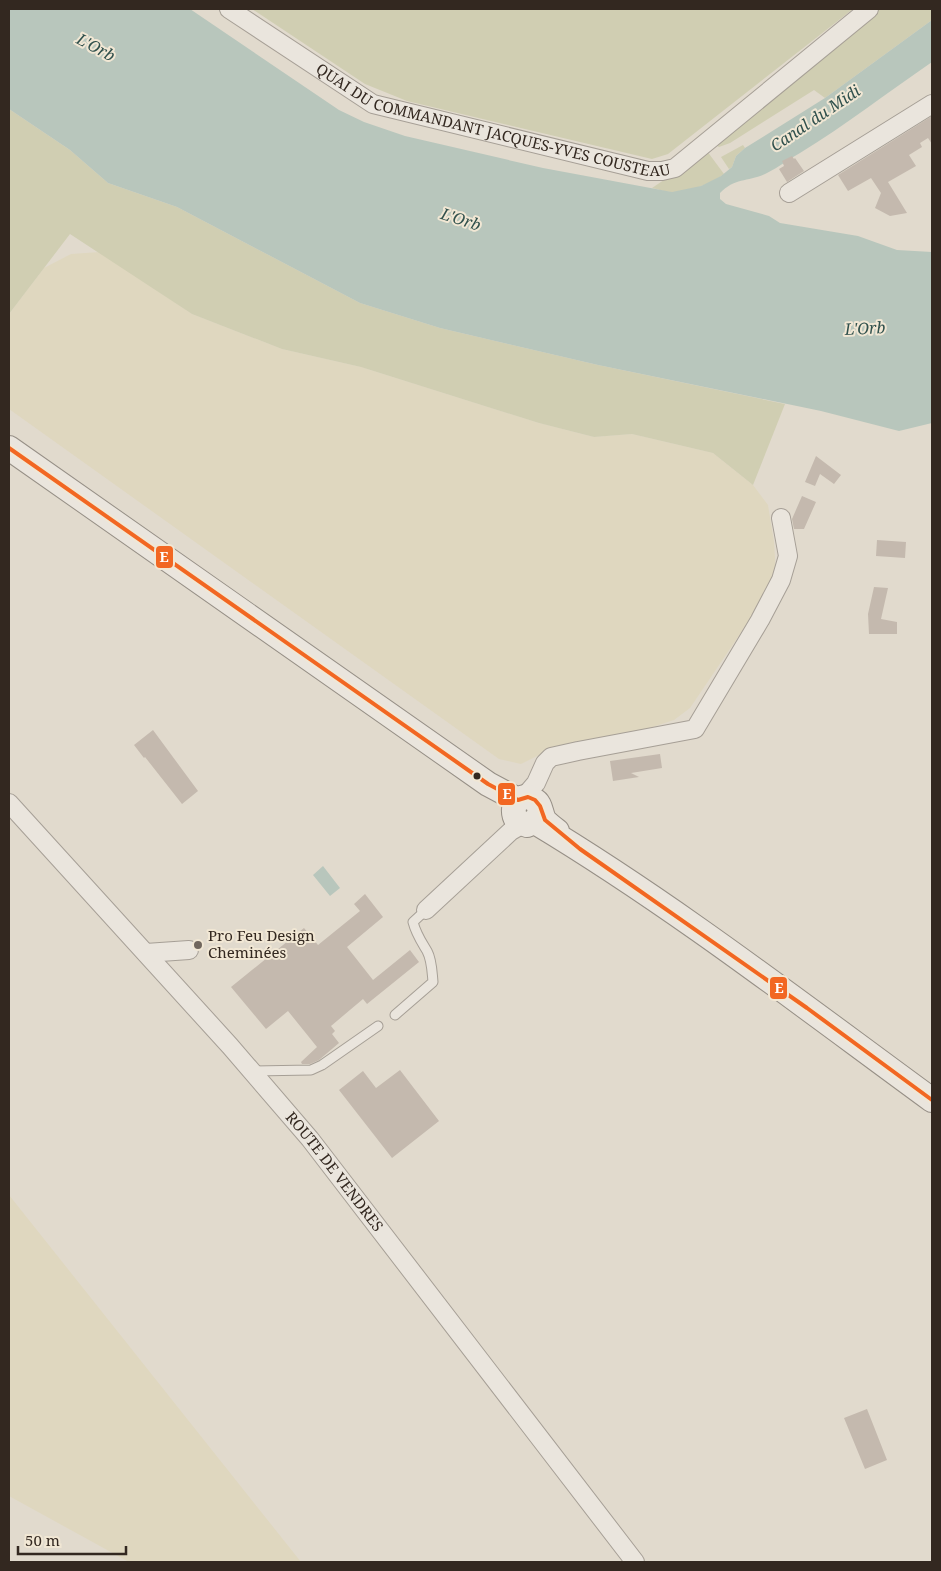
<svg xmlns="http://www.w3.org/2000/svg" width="941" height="1571" font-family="'Noto Serif',serif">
  <rect width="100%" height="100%" fill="#e1dacd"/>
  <path fill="#dfd7bf" d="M100,252L192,314L282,349L361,367L539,423L594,437L632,434L713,453L753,485L768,505L774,542L776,574L763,600L690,708L674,720L643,730L547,751L521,764L499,759L9,409V314L44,268L71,254Z
    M9,1195L301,1562H129L9,1496Z"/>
  <path fill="#d0ceb2" d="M252,9H853L668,154L652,159L407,101L365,84Z
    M880,9H932V20L825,98L814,90L730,143L719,147L714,144L867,17Z
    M9,109L70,150L108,183L177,207L360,303L440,328L598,365L785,404L753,485L713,453L632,434L594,437L539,423L361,367L282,349L192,314L70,234L9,314Z
    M743,145L745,148L736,156L732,167L729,169L721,157Z
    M707,151L724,174C711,184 689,192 671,192C665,192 658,189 652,188Z"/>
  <path fill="#b8c6bc" d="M9,9H190L339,110L364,122L405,136L543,168L672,192L701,186L721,176L732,167L736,156L745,148L825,98L932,20V62C888,92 846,125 800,153C789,159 779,167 767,173C749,182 735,177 720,193V199L726,204L769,216L780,223L858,236L897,250L932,252V423L899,431L821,411L598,365L440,328L360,303L177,207L108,183L70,150L9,109Z
    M323,866L340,888L330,896L313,875Z"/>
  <path fill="#c4b9ae" d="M932,116V144L928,138L920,143L922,147L909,155L916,166L888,182L907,213L890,216L875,208L881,193L871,178L848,191L838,175Z
    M792,156L794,159L795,158L804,171L787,182L779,169L784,166L782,161Z
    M816,456L841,475L834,484L820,474L815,486L805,482Z
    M802,496L816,502L804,529H794L792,519Z
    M877,540L906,542L905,558L876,556Z
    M874,587L888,588L881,619L897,622V634H869L868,614Z
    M153,730L198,791L182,804L145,757L144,758L134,745Z
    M660,754L662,768L631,773L639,777L613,781L610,761Z
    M365,894L383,917L347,947L373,980L410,950L419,962L367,1004L363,999L331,1026L335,1031L332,1034L339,1043L319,1060L310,1064H302L301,1062L317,1047L288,1011L266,1029L231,987L304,928L318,945L360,911L354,904Z
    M400,1070L439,1121L392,1158L339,1090L363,1071L376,1088Z
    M867,1409L887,1460L865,1469L844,1418Z"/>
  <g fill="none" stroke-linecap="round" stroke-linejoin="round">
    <defs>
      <path id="lane" d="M395,1015L433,982C432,972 432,960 427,951C421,941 416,934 413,922L426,910
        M252,1071L311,1070L322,1065L378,1026"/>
      <g id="street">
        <path id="s1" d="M229,9L373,104L648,171H662L675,168L869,9"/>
        <path d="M789,193L932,104"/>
        <path d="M524,797L536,783L545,763L551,757L578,751L695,729L760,620L781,580L788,556L781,518"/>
        <path id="s2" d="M9,803L230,1046L310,1139L635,1562"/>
        <path d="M426,910L511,831L523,824"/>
        <path d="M146,953L189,950"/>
      </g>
      <path id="secondary" d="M9,448L488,784L518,800
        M540,810L537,820L527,825L517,821C508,807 520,790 534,800C542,804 540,814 545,821C548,824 553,828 557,831
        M535,822C673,905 802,1005 932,1100"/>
    </defs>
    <use href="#lane" stroke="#a69f96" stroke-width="11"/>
    <use href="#street" stroke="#a69f96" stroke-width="20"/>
    <use href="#secondary" stroke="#968f86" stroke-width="26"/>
    <use href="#lane" stroke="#eae5dd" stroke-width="9"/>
    <use href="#street" stroke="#eae5dd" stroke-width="18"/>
    <use href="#secondary" stroke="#eae5dd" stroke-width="24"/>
    <defs>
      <path id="bus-1" d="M9,448L488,784L518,800L528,797L535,800L540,806L545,820L580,849L807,1008L932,1100"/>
    </defs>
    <use href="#bus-1" stroke="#f1e7d4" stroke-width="8"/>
    <use href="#bus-1" stroke="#f26722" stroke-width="4"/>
  </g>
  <circle fill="#332820" stroke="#f1e7d4" stroke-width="2" cx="477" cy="776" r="4.5"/>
  <circle fill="#70665d" stroke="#f1e7d4" stroke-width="2" cx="198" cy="945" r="5"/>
  <g text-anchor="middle" stroke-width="4" stroke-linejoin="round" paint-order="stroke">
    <g font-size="15" fill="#332820" stroke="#f1e7d4">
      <text dy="5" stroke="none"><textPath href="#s1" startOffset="292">QUAI DU COMMANDANT JACQUES-YVES COUSTEAU</textPath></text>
      <text dy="5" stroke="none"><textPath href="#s2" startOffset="492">ROUTE DE VENDRES</textPath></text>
    </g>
    <g font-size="15" fill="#332820" stroke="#f1e7d4" text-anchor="start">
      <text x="208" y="941">Pro Feu Design<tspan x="208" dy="17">Cheminées</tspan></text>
    </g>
    <g font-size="16" font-style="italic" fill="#31514d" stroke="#f1e7d4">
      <text transform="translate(96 47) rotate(28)" y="6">L'Orb</text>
      <text transform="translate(815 118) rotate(-34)" y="6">Canal du Midi</text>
      <text transform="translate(461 219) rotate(18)" y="6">L'Orb</text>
      <text transform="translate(865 328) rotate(-3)" y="6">L'Orb</text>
    </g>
  </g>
  <g stroke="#f1e7d4" stroke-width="2">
    <rect x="155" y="545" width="19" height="24" rx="5" fill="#f26722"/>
    <rect x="497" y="782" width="19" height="24" rx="5" fill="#f26722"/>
    <rect x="769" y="976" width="19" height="24" rx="5" fill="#f26722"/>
  </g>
  <g font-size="14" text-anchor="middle" font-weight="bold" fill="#fff">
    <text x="164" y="562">E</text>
    <text x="507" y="799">E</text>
    <text x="779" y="993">E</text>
  </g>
  <rect width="941" height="1571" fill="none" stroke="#332820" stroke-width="20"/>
  <path d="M18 1546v8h108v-8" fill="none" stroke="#332820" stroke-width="2.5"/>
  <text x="25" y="1546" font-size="15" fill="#332820" stroke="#f1e7d4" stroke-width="4" paint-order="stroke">50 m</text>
</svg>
